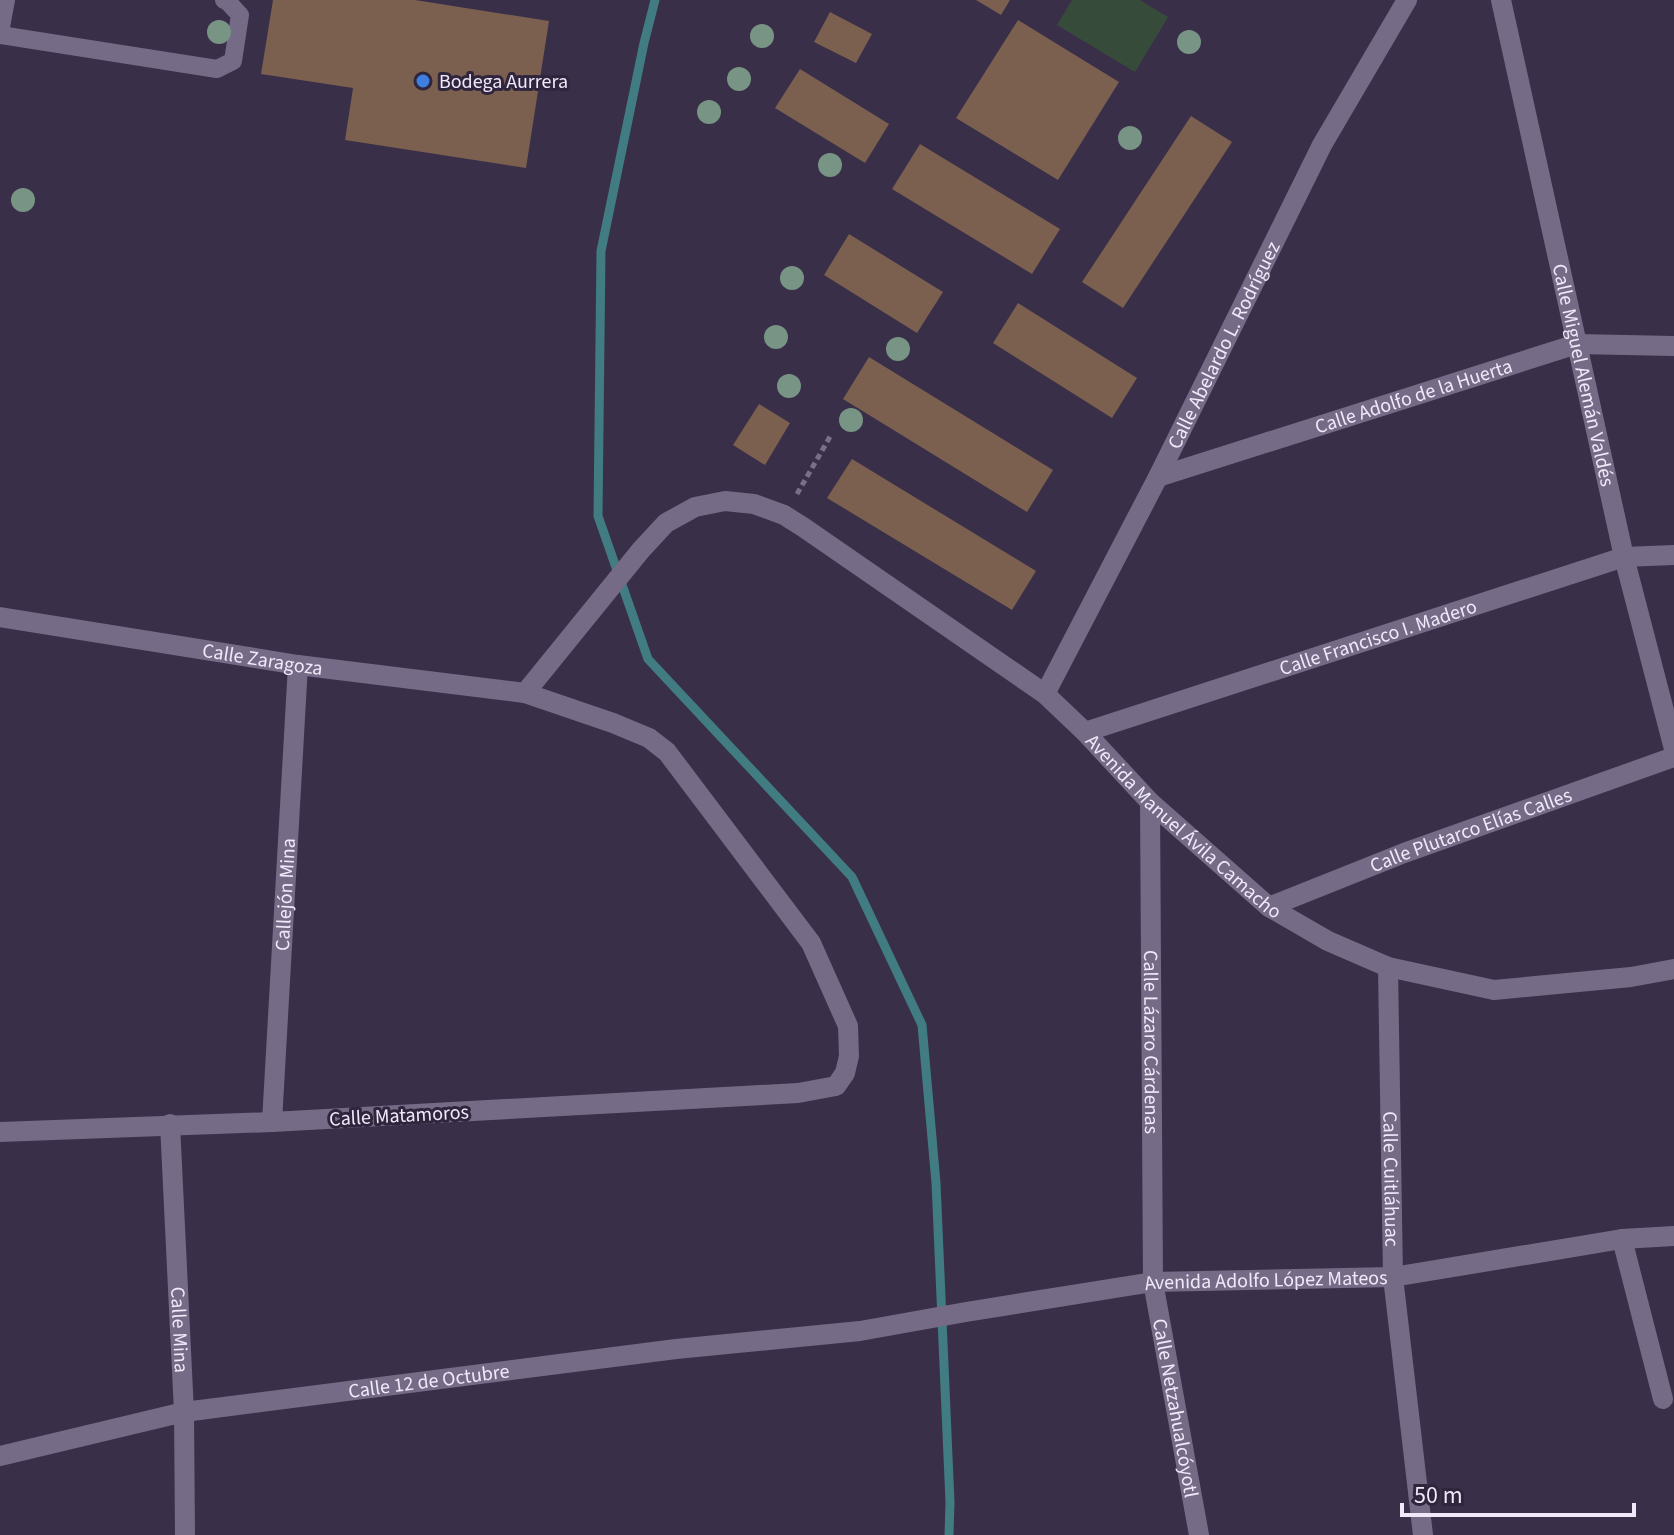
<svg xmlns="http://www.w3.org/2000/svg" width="1674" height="1535" font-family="'Source Sans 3',sans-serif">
  <rect width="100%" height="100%" fill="#392f48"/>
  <path fill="#374b3b" d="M1072,0H1140L1168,17L1135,72L1057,25Z"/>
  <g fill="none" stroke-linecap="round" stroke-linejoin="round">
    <path stroke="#407c81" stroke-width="9" d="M655,0L644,43L601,251L598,516L648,659L852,877L922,1025L936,1183L950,1502L949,1535"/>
  </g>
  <path fill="#7b5f4f" d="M273,0H415L549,21L526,168L345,140L353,88L261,74Z
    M976,0H1010L1001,15Z
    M830,12L872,34L856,63L814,42Z
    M1018,20L1119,82L1058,180L956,118Z
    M800,69L889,124L865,163L775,108Z
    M1191,116L1232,142L1123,308L1082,282Z
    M920,144L1060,229L1032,274L892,189Z
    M849,234L943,292L917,333L824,275Z
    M1018,303L1137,378L1112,418L993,343Z
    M869,357L1053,470L1027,512L843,399Z
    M759,404L790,423L765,465L733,445Z
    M852,459L1036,571L1012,610L827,498Z"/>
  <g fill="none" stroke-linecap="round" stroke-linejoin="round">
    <path stroke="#797086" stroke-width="5" stroke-dasharray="6 4" stroke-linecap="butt" d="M797,494L831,435"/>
    <path stroke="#756b87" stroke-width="18" d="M0,32L6,0
      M0,35L217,69L233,61L240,15L227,1L224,0"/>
    <g stroke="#756b87" stroke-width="20">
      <path id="s1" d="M1501,0L1624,557L1674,749"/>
      <path id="s2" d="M1158,477L1577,344L1674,346"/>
      <path id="s3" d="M0,617L298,665L525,693L613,723L649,738L667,752L811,943L848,1026L849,1056L845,1073L836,1086L798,1093L272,1122L0,1132"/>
      <path id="s4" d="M525,693L641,550L666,523L695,507L725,501L754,504L784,515L803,527L1045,694L1085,732L1150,802L1269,907L1328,941L1388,967L1494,990L1631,977L1674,969"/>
      <path id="s5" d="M1045,694L1158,477L1322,145L1407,0"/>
      <path id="s6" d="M1085,732L1624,557L1674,555"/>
      <path id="s7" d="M1150,802L1153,1282L1199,1535"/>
      <path id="s8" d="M1269,907L1404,853L1674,757"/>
      <path id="s9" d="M1388,967L1393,1277L1423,1535"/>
      <path id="s10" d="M272,1122L298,665"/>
      <path id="s11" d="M170,1124L184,1412L185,1535"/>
      <path d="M1622,1239L1663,1399"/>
      <path id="s12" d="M0,1456L184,1412L676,1349L860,1331L966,1312L1153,1282L1393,1277L1622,1239L1674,1236"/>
    </g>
  </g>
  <g fill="#789484">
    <circle cx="219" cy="32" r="12"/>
    <circle cx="762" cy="36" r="12"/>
    <circle cx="1189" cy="42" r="12"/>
    <circle cx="739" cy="79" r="12"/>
    <circle cx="709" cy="112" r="12"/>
    <circle cx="1130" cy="138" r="12"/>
    <circle cx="830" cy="165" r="12"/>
    <circle cx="23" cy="200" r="12"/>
    <circle cx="792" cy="278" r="12"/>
    <circle cx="776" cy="337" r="12"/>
    <circle cx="898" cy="349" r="12"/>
    <circle cx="789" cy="386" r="12"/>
    <circle cx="851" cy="420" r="12"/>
  </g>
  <circle fill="#3f7fe0" stroke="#2f253d" stroke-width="3" cx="423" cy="81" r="8"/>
  <g text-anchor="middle" stroke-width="6" stroke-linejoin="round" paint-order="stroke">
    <g font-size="20" fill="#efe9f9" stroke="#2f253d" text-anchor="start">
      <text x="439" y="88">Bodega Aurrera</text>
    </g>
    <g font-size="20" fill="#efe9f9" stroke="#2f253d">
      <text dy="7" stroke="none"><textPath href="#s5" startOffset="392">Calle Abelardo L. Rodríguez</textPath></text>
      <text dy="7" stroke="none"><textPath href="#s1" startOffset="384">Calle Miguel Alemán Valdés</textPath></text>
      <text dy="7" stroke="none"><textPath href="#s2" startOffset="268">Calle Adolfo de la Huerta</textPath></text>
      <text dy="7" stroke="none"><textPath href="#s6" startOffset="308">Calle Francisco I. Madero</textPath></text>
      <text dy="7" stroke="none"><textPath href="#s3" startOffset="266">Calle Zaragoza</textPath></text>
      <text dy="7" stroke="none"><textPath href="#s4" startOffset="854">Avenida Manuel Ávila Camacho</textPath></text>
      <text dy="7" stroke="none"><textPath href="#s8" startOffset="216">Calle Plutarco Elías Calles</textPath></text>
      <text dy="7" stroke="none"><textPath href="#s10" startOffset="228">Callejón Mina</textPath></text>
      <text dy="7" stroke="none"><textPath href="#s7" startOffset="240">Calle Lázaro Cárdenas</textPath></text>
      <text transform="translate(399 1115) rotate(-3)" y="7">Calle Matamoros</text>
      <text dy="7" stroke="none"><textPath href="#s9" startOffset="212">Calle Cuitláhuac</textPath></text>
      <text dy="7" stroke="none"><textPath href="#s12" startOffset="1280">Avenida Adolfo López Mateos</textPath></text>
      <text dy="7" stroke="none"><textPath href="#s11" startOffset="206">Calle Mina</textPath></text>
      <text dy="7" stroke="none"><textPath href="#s12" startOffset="436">Calle 12 de Octubre</textPath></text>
      <text dy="7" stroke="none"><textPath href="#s7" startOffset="608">Calle Netzahualcóyotl</textPath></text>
    </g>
  </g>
  <path d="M1402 1503v12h232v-12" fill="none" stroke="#efe9f9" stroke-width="4"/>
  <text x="1414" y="1503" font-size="24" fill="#efe9f9" stroke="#2f253d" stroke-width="6" paint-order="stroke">50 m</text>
</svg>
